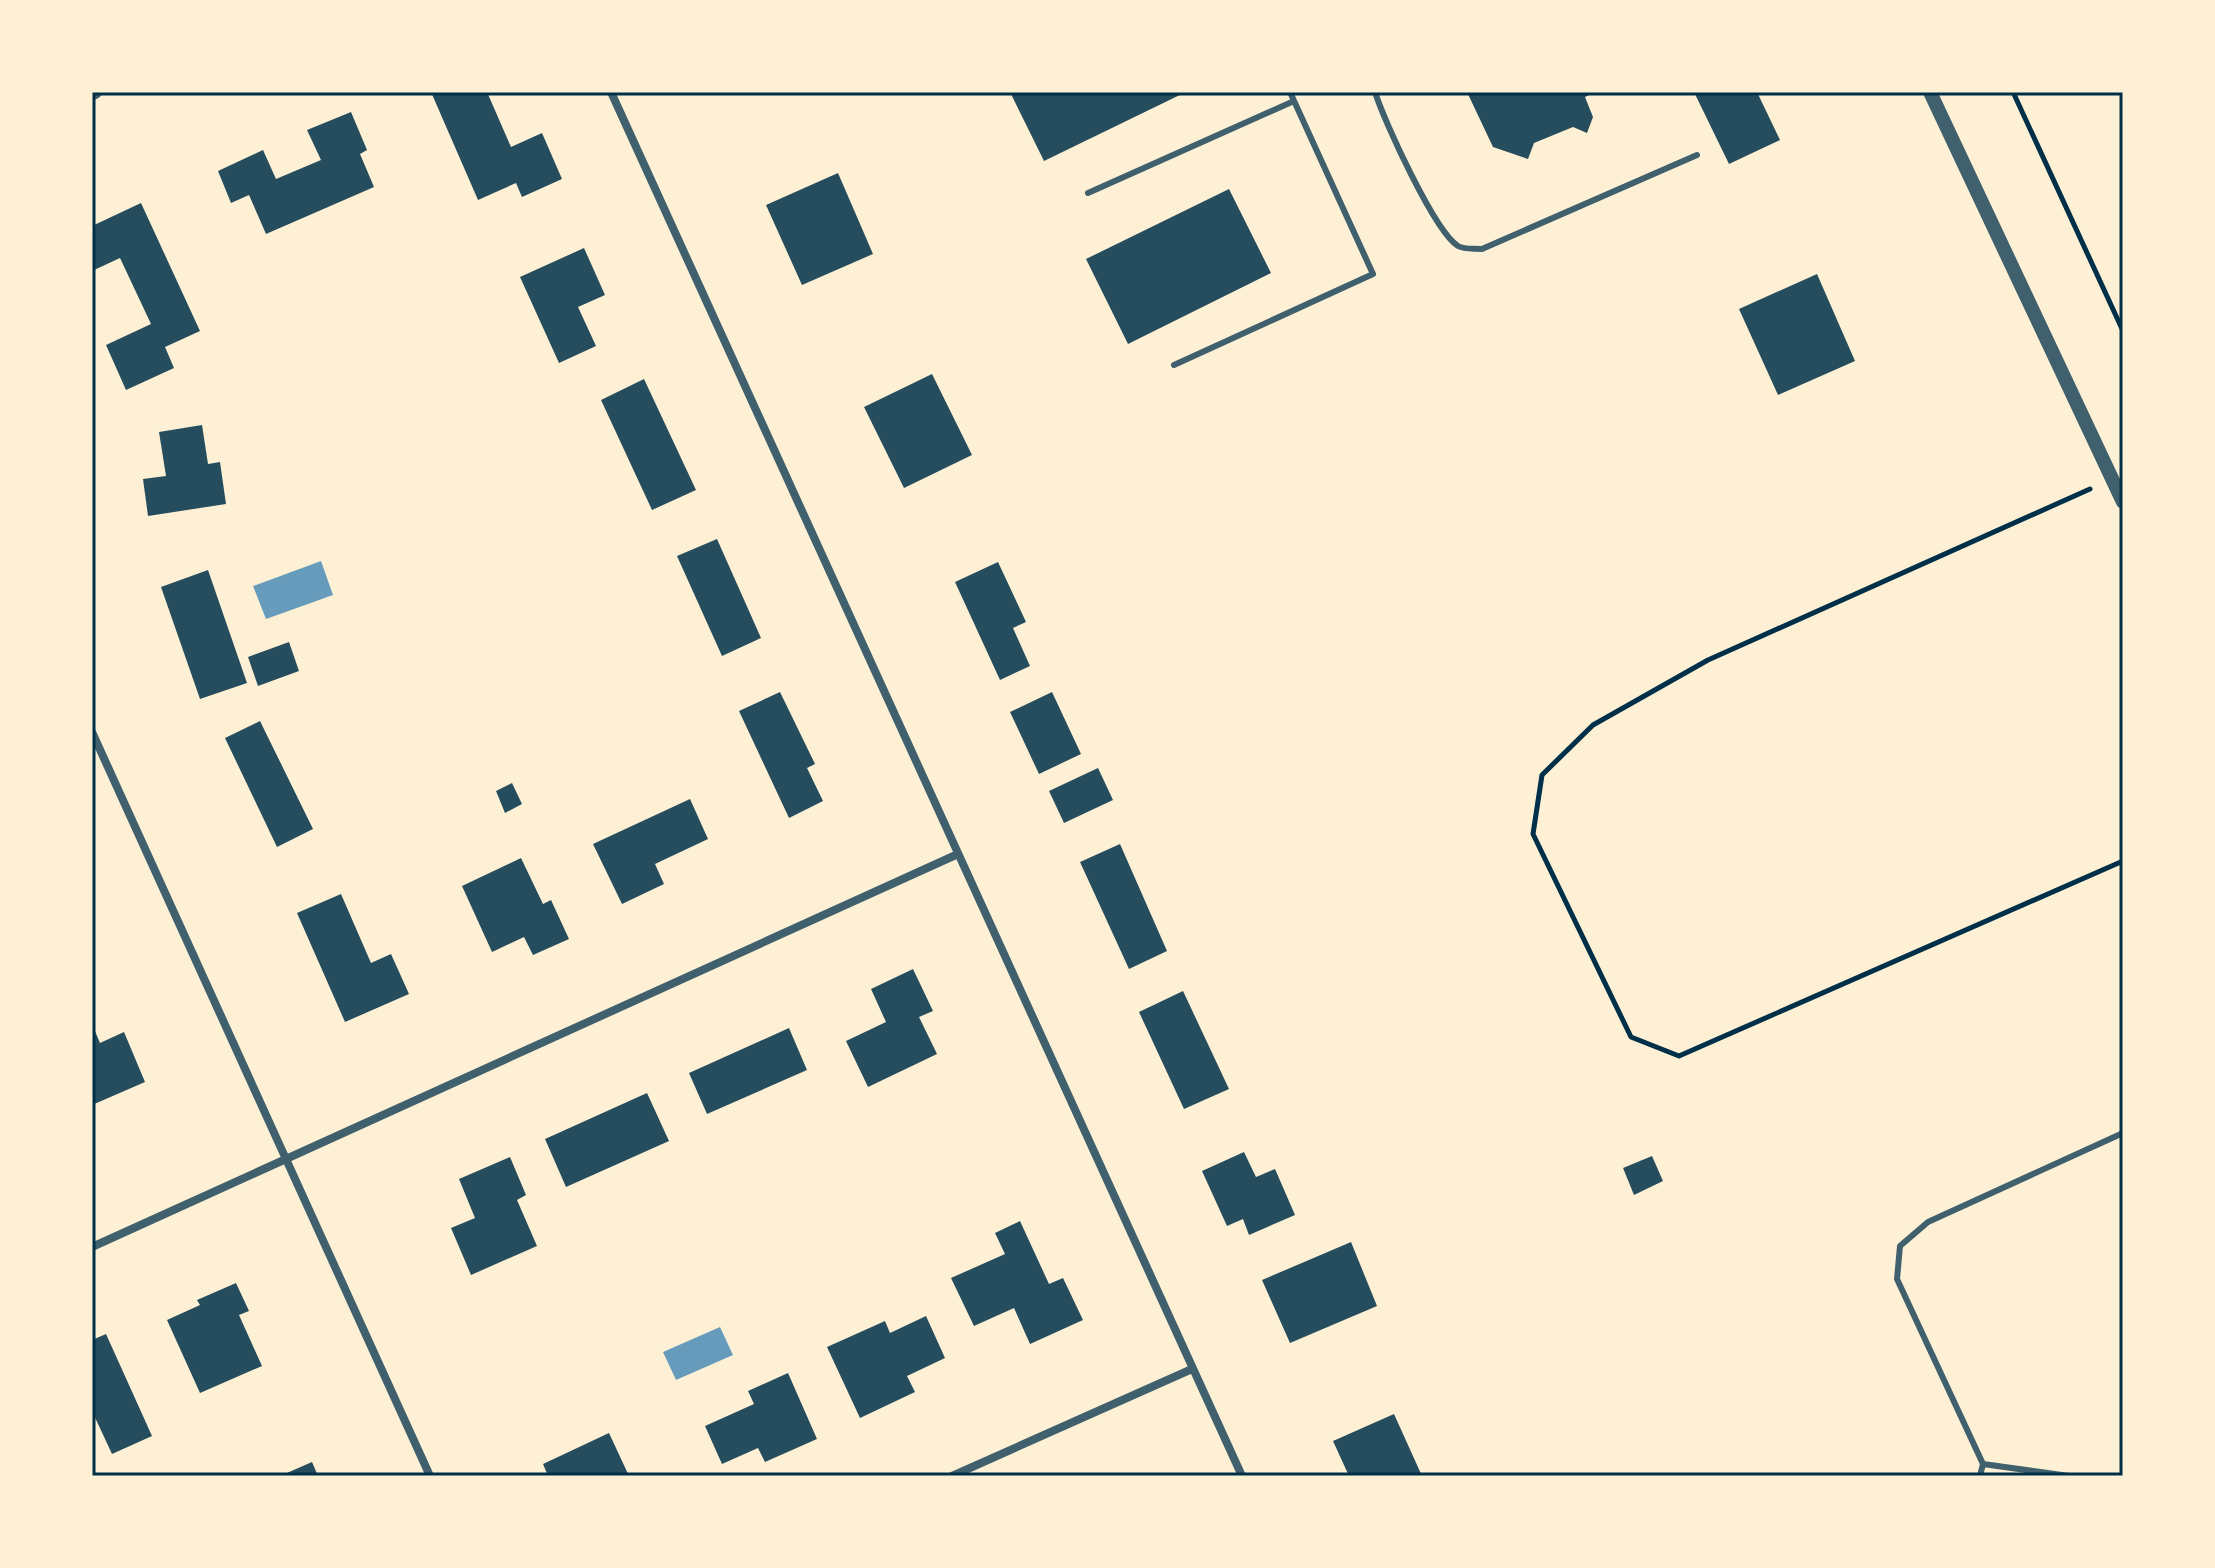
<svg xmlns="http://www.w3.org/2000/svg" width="2215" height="1568" font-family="Poppins,sans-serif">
  <rect width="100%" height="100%" fill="#fdf0d5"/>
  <path fill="#669bbc" d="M321,561L333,595L266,619L253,586Z
    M720,1327L733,1355L676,1380L663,1352Z"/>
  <path fill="#264d5e" d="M431,92H487L511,147L542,133L562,179L522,197L516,183L478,200Z
    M1010,92H1186L1044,161Z
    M1467,92H1595L1585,97L1593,117L1587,133L1573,127L1534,143L1528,159L1493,147Z
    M1694,92H1757L1780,140L1729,164Z
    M351,112L367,150L360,154L374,187L266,234L249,195L231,203L218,171L263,150L276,179L321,160L307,130Z
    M838,173L873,254L802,285L766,205Z
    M1229,189L1271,273L1128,344L1086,259Z
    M141,203L200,331L165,347L174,368L126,390L106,345L151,324L120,258L92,271V226Z
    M584,248L605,295L578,307L596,346L559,363L520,277Z
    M1817,274L1855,361L1778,395L1739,309Z
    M932,374L972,455L904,488L864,407Z
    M644,379L696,490L652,510L601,400Z
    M202,425L208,464L220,462L226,504L148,516L143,479L166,476L159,432Z
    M717,539L761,638L722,656L677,556Z
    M998,562L1026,622L1013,628L1030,666L1000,680L955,582Z
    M208,570L247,683L200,699L161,587Z
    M289,642L299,671L258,686L248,657Z
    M780,692L815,764L807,768L823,801L789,818L739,711Z
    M1052,692L1081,754L1039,774L1010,712Z
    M260,721L313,829L277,847L225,738Z
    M1098,768L1113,800L1064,823L1049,791Z
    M512,783L522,804L505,813L496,791Z
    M690,799L708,839L655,864L664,884L622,904L593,844Z
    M1120,844L1167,951L1129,969L1080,862Z
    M521,858L543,904L551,900L569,939L533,955L524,937L492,952L462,886Z
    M341,894L371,963L391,954L409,994L345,1022L297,913Z
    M913,969L933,1011L919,1017L937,1054L868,1087L846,1041L886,1022L871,989Z
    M1183,991L1229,1089L1184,1109L1139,1012Z
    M92,1024L100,1043L124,1032L145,1082L92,1105Z
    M789,1028L807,1070L707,1114L689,1073Z
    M647,1093L669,1141L566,1187L545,1139Z
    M1244,1152L1256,1177L1275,1169L1295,1215L1249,1235L1243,1219L1227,1226L1202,1171Z
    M1652,1156L1663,1181L1634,1195L1623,1168Z
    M510,1157L526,1195L517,1200L537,1246L471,1275L451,1228L475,1218L459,1179Z
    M1020,1221L1049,1284L1063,1278L1083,1320L1030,1344L1014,1308L974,1326L951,1278L1005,1254L995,1233Z
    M1351,1242L1377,1306L1290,1343L1262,1280Z
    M236,1283L249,1311L239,1315L262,1366L200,1393L167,1320L200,1305L197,1300Z
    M926,1316L945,1358L907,1376L915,1392L860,1418L827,1347L885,1321L890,1333Z
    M106,1334L152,1436L112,1454L92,1411V1340Z
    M788,1373L817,1439L765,1462L758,1448L722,1464L705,1426L754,1404L748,1391Z
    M1394,1414L1422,1476H1349L1333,1441Z
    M609,1433L629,1476H548L543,1464Z
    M312,1462L318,1476H280Z"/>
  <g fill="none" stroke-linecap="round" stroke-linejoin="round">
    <path stroke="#003049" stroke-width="5" d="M2013,92L2123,331
      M2090,489L1708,660L1593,725L1542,775L1533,834L1631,1037L1679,1056L2123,861"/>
    <path stroke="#3f606c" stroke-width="6" d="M1375,92C1384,121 1435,232 1458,246C1465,250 1474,248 1482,249L1697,155
      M1088,193L1294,101
      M1174,365L1373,274L1290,92
      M1983,1464L2069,1476
      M1980,1476L1983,1464L1897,1279L1900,1246L1928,1222L2123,1133"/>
    <path stroke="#3f606c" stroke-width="8" d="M611,92L1242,1476
      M92,732L430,1476
      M92,1247L958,854
      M952,1476L1192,1369"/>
    <path stroke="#3f606c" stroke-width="14" d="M1930,92L2123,502
      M92,93L95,92"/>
  </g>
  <rect width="2215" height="1568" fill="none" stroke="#fdf0d5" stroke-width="188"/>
  <rect x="94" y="94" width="2027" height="1380" fill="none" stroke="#003049" stroke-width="3"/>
</svg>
